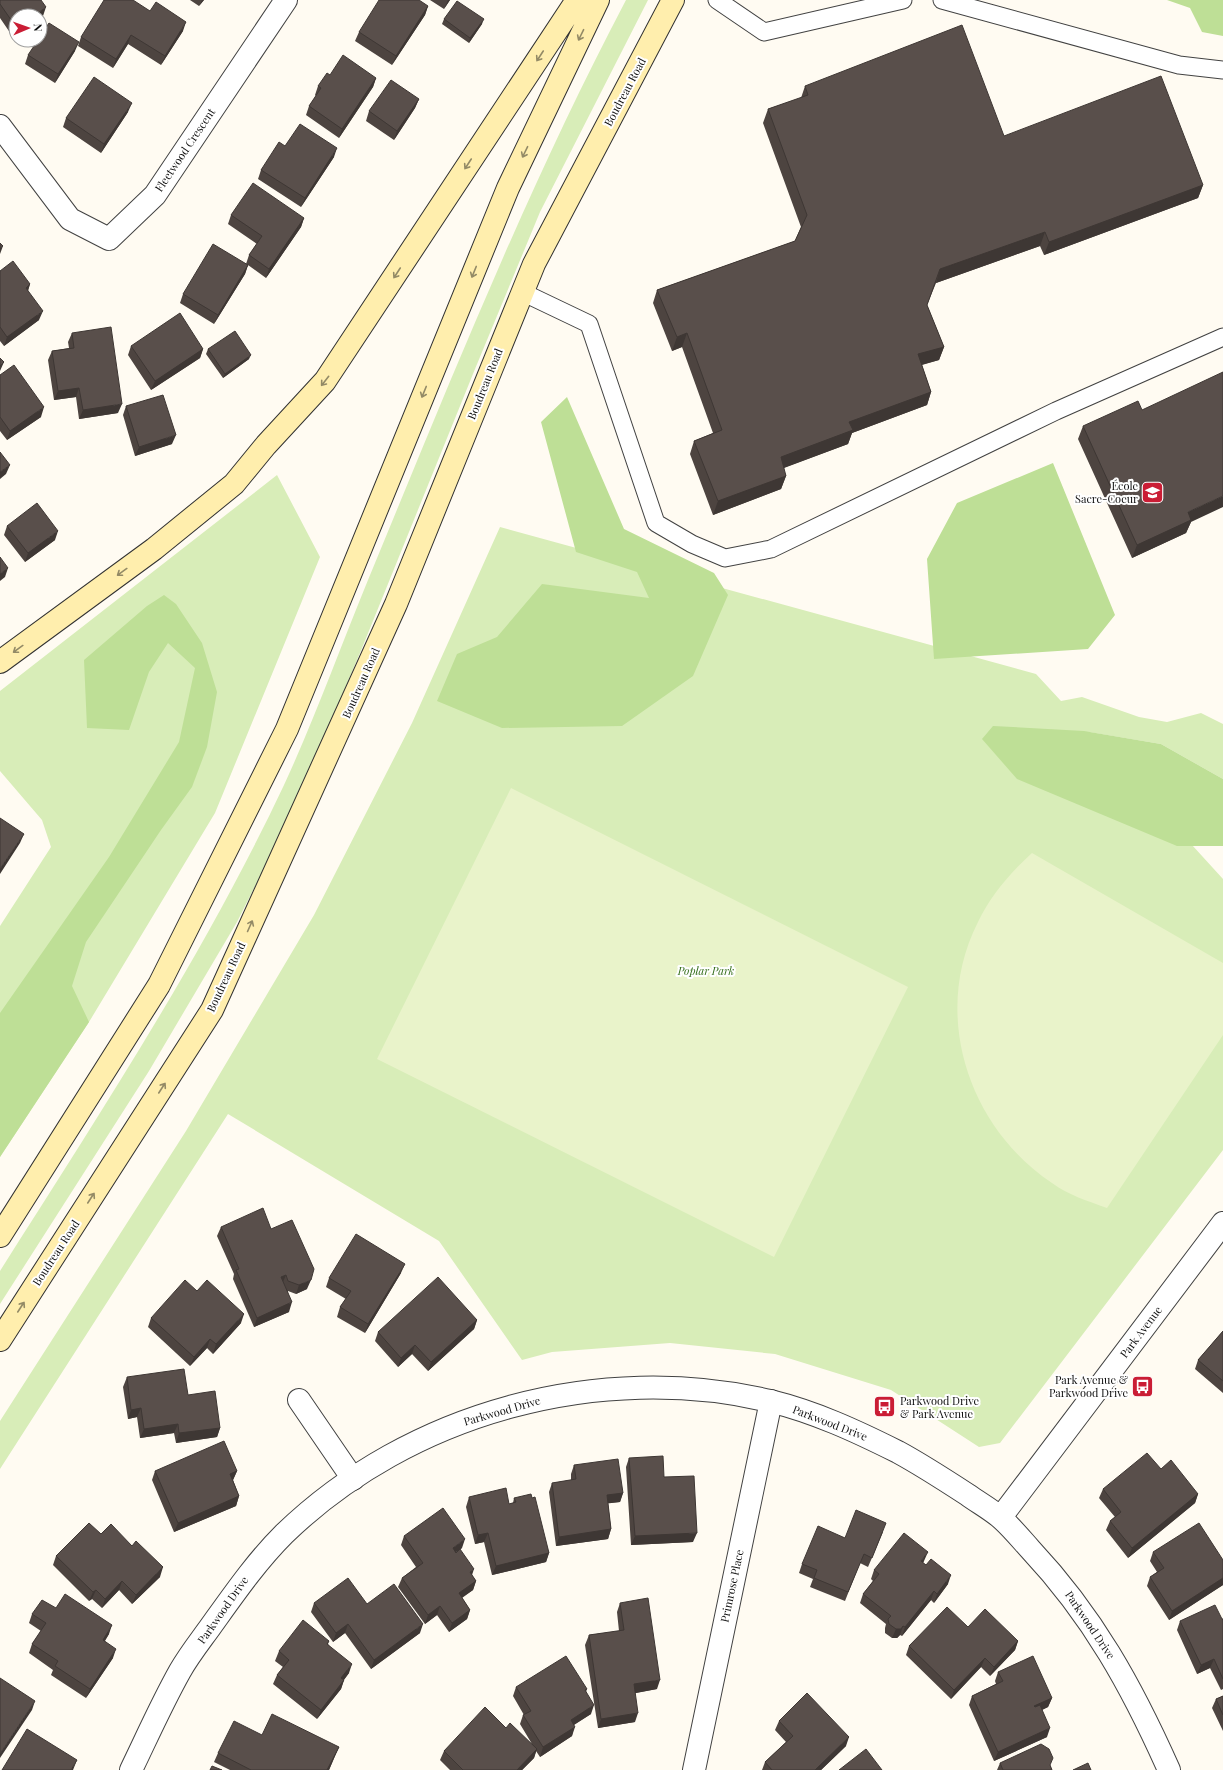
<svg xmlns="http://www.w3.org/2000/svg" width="1223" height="1770" font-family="'Playfair Display',serif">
  <rect width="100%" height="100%" fill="#fffbf2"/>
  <path fill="#d8edb8" d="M626,0H648L540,212L475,369L360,653L292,813L237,922L149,1071L0,1304V1271C100,1113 204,955 284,785C315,718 340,648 368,580C449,384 527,188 626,0Z
    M277,475L320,557L215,813L89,1022L0,1157V926L51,847L42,820L0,771V691Z
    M500,527L1036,674L1061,701L1082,697L1139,717L1167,722L1201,713L1223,724V779L1161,744L1089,732L1223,879V1150L1000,1443L979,1447L891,1390L775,1354L670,1343L552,1352L522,1360L439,1241L228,1114L0,1469V1421L186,1131L314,915L412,723Z"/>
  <path fill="#bedf96" d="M1167,0H1223V36L1202,32L1190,8Z
    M567,397L624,529L714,573L728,595L693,676L622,726L502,728L437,701L457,654L497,637L542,584L649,598L637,572L576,552L541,422Z
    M1053,463L1115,615L1088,649L934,659L927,559L957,503Z
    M164,595L176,604L202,643L217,692L207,747L192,787L161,830L86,942L72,986L89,1022L0,1157V1013L109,857L179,742L195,668L168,643L149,672L129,730L87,728L84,660L147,606Z
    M993,726L1084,731L1161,744L1223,779V846H1177L1017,779L982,739Z"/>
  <path fill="#e9f3ca" d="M511,788L908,987L774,1257L377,1059Z
    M1032,853L1223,963V1035L1107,1208C1088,1201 1068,1195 1052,1183C968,1127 931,1014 978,922C991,895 1010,873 1032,853Z"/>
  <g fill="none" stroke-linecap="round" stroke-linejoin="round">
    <defs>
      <path id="service" d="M717,0L764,32L903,0
        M942,0L1179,65L1223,70
        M522,292L589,324L656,523L692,544L725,558L771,549L1056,411L1223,337"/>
      <path id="minor" d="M0,126L70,219L109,239L155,195L286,0
        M299,1400L353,1479
        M694,1770L771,1401"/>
      <path id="tertiary" d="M1001,1517L1223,1223
        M131,1770C147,1737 162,1703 180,1671C189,1655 201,1640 211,1626C234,1594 256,1562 284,1534C410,1412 600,1361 770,1401C815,1412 856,1431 898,1452C922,1465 945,1480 968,1495C979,1503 992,1510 1002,1519C1012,1528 1021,1539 1030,1549C1093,1616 1132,1687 1169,1770"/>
      <path id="secondary" d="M0,662L154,549L234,484L266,445L325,381L577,0
        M0,1236L159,985L287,729L508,188L598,0
        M0,1340L212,1010L396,604L534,264L673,0"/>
    </defs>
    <use href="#service" stroke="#424242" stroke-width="19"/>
    <use href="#minor" stroke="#424242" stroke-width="24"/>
    <use href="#tertiary" stroke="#424242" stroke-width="24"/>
    <use href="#secondary" stroke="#313131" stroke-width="24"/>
    <use href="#service" stroke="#fff" stroke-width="17"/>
    <use href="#minor" stroke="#fff" stroke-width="22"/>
    <use href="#tertiary" stroke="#fff" stroke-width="22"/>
    <use href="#secondary" stroke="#ffeead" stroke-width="22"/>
  </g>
  <path fill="#4d4440" d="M0,0L43,16L40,18V16H16V35L13,37L0,18Z
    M190,0H204L199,6Z
    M430,0H450L444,9Z
    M428,6L425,15L392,65L355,41L359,32Z
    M444,19L482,24L469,43L442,24Z
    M183,31L161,65L128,44L113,68L78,46L81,37Z
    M75,51L55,83L25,64L28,55Z
    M376,78L373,87L339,138L306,115L309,106L316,96L315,95L318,86Z
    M805,86L1004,136L1203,185L1198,198L1044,255L1040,246L936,283L927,305L944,347L939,360L922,365L931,392L927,405L852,433L848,444L783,468L786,476L781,489L713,515L690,454L694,441L713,433L682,347L672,351L653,303L657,290L795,241L801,227L763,123L768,109L801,98Z
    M419,99L415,108L394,140L366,121L369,111Z
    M128,112L101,153L63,127L66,118Z
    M285,146L334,157L301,207L258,179L261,170Z
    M231,215L304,218L301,227L266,278L248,265L245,274L214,324L180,303L183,294L246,264L249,255L257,244L228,224Z
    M0,271L30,284L28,291L39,320L4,346L0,341Z
    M72,333L118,413L79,419L76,397L54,400L48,360L52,351L69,348L68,342Z
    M131,346L203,349L200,358L151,390L128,355Z
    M208,349L249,359L223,378L206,354Z
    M0,375L41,417L7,440L0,431Z
    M126,406L172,444L135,456L123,415Z
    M1083,426L1191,522L1186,533L1132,558L1078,439Z
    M7,526L55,540L25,562L4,535Z
    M221,1227L271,1229L307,1289L296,1294L288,1291L289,1312L254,1327L233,1279L234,1274L217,1236Z
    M401,1273L365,1333L337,1317L340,1307L346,1299L326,1287L329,1278Z
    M197,1291L241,1323L213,1354L207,1348L190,1366L148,1327L151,1318Z
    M477,1320L474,1329L428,1371L412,1354L398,1367L375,1341L378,1332Z
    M1223,1331V1393L1195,1369L1198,1360Z
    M127,1377L188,1395L220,1428L217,1437L176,1443L174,1433L140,1438L137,1417L128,1419L123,1387Z
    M629,1458L664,1477L693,1542L631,1545L626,1467Z
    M574,1465L623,1493L620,1502L608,1503L611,1529L608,1539L556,1546L549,1492L552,1483L571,1480V1474Z
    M1161,1469L1198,1494L1195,1503L1128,1558L1106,1530L1110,1521L1115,1517L1099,1498L1103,1489Z
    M155,1471H237L233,1480L239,1496L236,1506L174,1532L152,1480Z
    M469,1497L509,1504L513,1503L514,1498H532L549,1553L546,1562L492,1575L484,1542L475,1544L466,1507Z
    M883,1532L868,1567L860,1563L845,1601L810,1587L813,1579L799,1573L802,1564L845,1538Z
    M101,1534L160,1577L132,1604L119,1590L102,1608L92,1599L89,1601L53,1565L56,1556Z
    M404,1536L462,1548L456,1552L476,1581L473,1590L462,1598L470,1610L467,1619L449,1632L437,1615L425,1624L398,1587L402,1578L416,1567L401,1545Z
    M1153,1552L1223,1560V1585L1169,1620L1147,1586L1150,1577L1157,1572L1150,1561Z
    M924,1561L923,1563L948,1584L934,1603L931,1600L902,1636L900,1635L897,1638H892L885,1633V1628L886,1624L860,1603L863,1594L873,1581L871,1579L874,1570Z
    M314,1603L367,1604L420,1633L371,1669L345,1633L333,1642L311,1612Z
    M620,1603L657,1689L635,1693V1722L598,1728L585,1645L589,1635L619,1631L617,1612Z
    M56,1608L109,1634L105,1641L113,1658L86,1698L51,1675L53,1670L29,1653L32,1644L41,1631L29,1623L32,1614Z
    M1222,1619H1223V1689L1221,1690L1210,1668L1197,1674L1177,1630L1180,1621Z
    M968,1627L1018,1641L1015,1650L990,1676L981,1667L951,1699L906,1655L909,1646Z
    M329,1641L328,1644L349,1673L344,1680L341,1689L317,1719L273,1684L277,1675L283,1667L275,1661L279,1651Z
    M998,1672L1052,1698L1048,1707L1042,1710L1047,1737L994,1761L969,1705L972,1696L996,1684L995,1681Z
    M516,1687L587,1689L586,1692L591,1714L574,1725L572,1736L540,1757L536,1751L534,1758L522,1770H450L440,1760L444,1751L506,1728L532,1744L520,1724L523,1715H524L513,1696Z
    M1223,1696V1731L1212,1708L1216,1699Z
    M779,1721L846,1746L821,1770H762L765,1762L786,1742L775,1730Z
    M262,1735L339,1747L335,1756L329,1770H230L214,1762L218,1753Z
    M1000,1763L1050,1765L1052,1770H997Z"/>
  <path fill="#3e3734" d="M202,0H204L199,6Z
    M448,0H450L444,9Z
    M428,6L425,15L392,65L396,56Z
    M46,7L43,16L40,18V16H34Z
    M484,19L482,24L469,43L470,38Z
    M186,22L183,31L161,65L165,56Z
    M16,30V35L13,37Z
    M131,35L128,44L113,68L116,59Z
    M79,42L75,51L55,83L58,74Z
    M376,78L373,87L339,138L342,129Z
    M419,99L415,108L394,140L397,131Z
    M132,103L128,112L101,153L104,144Z
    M337,148L334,157L301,207L305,198Z
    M1203,185L1198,198L1044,255L1049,242Z
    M304,218L301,227L266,278L269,269Z
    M1045,232L1040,246L936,283L940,269Z
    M3,246L0,254V248Z
    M248,265L245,274L214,324L218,315Z
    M30,284L27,293L26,288Z
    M43,311L39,320L4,346L7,337Z
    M687,333L682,347L672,351L677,337Z
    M944,347L939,360L913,367L918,354Z
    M203,349L200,358L151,390L155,381Z
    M251,355L249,359L223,378L225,374Z
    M4,362L0,371V372V366Z
    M79,388L76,397L54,400L58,391Z
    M931,392L927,405L852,433L848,444L776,471L781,457L849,422Z
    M122,404L118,413L79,419L83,410Z
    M44,407L41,417L7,440L10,431Z
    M176,435L172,444L135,456L139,447Z
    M10,465L6,474L0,479V472Z
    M786,476L781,489L713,515L718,501Z
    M1223,496V507L1191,522L1186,533L1132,558L1137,545L1188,512Z
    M58,531L55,540L25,562L28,553Z
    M8,568L5,577L0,581V574Z
    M24,834L20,843L0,874V869Z
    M405,1264L401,1273L365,1333L368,1324Z
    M286,1275L282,1284L281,1277Z
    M311,1280L307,1289L296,1294L299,1285Z
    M292,1302L289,1312L254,1327L257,1318Z
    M244,1314L241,1323L213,1354L216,1344Z
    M477,1320L474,1329L428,1371L431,1362Z
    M210,1339L207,1348L190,1366L194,1357Z
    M415,1345L412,1354L398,1367L401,1358Z
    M141,1408L137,1417L128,1419L131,1410Z
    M178,1424L174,1433L140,1438L144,1429Z
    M220,1428L217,1437L176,1443L179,1433Z
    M237,1471L233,1480L227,1483L230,1474Z
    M623,1493L620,1502L603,1504L607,1495Z
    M1198,1494L1195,1503L1128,1558L1132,1548Z
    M239,1496L236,1506L174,1532L178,1523Z
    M611,1529L608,1539L556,1546L559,1537Z
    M488,1533L484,1542L475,1544L478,1535Z
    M697,1533L693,1542L631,1545L635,1536Z
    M465,1539L462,1548L449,1557L453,1548Z
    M928,1552L924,1561L917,1570L921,1561Z
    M549,1553L546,1562L492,1575L496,1566Z
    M163,1567L160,1577L132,1604L136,1595Z
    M474,1569L471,1578L470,1572Z
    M951,1575L948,1584L934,1603L937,1594Z
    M1223,1578V1585L1169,1620L1172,1611Z
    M122,1581L119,1590L102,1608L105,1599Z
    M476,1581L473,1590L455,1602L459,1593Z
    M96,1590L92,1599L89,1601L93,1592Z
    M934,1591L931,1600L902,1636L905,1627Z
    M440,1606L437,1615L425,1624L428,1615Z
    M470,1610L467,1619L449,1632L452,1623Z
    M348,1624L345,1633L333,1642L336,1633Z
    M423,1624L420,1633L371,1669L374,1660Z
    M112,1625L109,1634L99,1649L103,1640Z
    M903,1626L900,1635L897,1638H892L896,1629Z
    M1018,1641L1015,1650L990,1676L994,1667Z
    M116,1649L113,1658L86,1698L90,1689Z
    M985,1658L981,1667L951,1699L954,1690Z
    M1214,1659L1210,1668L1197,1674L1201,1665Z
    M352,1664L349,1673L338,1687L341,1678Z
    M344,1680L341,1689L317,1719L321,1710Z
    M660,1680L657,1689L631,1694L634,1684Z
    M1052,1698L1048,1707L1031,1715L1034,1706Z
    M35,1701L32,1710L0,1758V1754Z
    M594,1705L591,1714L567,1729L571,1720Z
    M638,1713L635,1722L598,1728L601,1719Z
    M575,1727L572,1736L540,1757L543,1747Z
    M1050,1728L1047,1737L994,1761L998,1752Z
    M849,1737L846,1746L821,1770H815Z
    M339,1747L335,1756L329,1770H327Z
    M537,1749L534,1758L522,1770H517Z
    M77,1760L73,1770H71Z"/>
  <path fill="#594f4b" stroke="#3e3734" d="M0,0H41L46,7L34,16H16V27L0,4Z
    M104,0H133L150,11L156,2L186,22L165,56L131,35L116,59L81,37Z
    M379,0H419L428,6L396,56L359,32Z
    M457,1L484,19L470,38L444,19Z
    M49,23L79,42L58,74L28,55L38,40H40V36Z
    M962,25L1004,136L1161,76L1203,185L1049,242L1045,232L940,269L927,305L944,347L918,354L931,392L849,422L853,430L781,457L786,476L718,501L694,441L722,430L687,333L677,337L657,290L795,241L807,215L768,109L808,95L805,86Z
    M343,55L376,78L342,129L309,106L321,88L318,86L327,73L330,75Z
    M94,77L132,103L104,144L66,118Z
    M391,80L419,99L397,131L369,111Z
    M300,124L337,148L305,198L261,170L279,142L285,146Z
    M253,183L304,218L269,269L249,255L262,236L231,215Z
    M0,243L3,246L0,248Z
    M213,244L248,265L218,315L183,294Z
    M13,261L30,284L26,288L43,311L7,337L0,327V271Z
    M180,313L203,349L155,381L131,346Z
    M111,327L122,404L83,410L79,388L58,391L52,351L74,348L72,333Z
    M235,331L251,355L225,374L208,349Z
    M0,358L4,362L0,366Z
    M14,365L44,407L10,431L0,417V375Z
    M1223,372V496L1188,512L1191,520L1137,545L1083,426L1138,401L1142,410Z
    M163,395L176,435L139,447L126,406Z
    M0,452L10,465L0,472Z
    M37,503L58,531L28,553L7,526Z
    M0,557L8,568L0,574Z
    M0,818L24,834L0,869Z
    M263,1208L271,1229L292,1220L314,1269L311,1280L299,1285L288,1281L286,1275L281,1277L292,1302L257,1318L236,1270L239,1269L221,1227Z
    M356,1234L405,1264L368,1324L340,1307L351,1291L329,1278Z
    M438,1277L477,1320L431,1362L415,1345L401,1358L378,1332Z
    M185,1280L197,1291L207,1280L244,1314L216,1344L210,1339L194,1357L151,1318Z
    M1223,1331V1381L1198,1360Z
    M184,1369L188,1395L215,1391L220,1428L179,1433L178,1424L144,1429L141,1408L131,1410L127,1377Z
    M224,1441L237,1471L230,1474L239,1496L178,1523L155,1471Z
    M1147,1453L1161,1469L1171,1460L1198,1494L1132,1548L1110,1521L1121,1512L1103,1489Z
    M663,1456L664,1477L694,1476L697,1533L635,1536L629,1458Z
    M618,1459L623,1493L607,1495L611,1529L559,1537L552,1483L576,1479L574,1465Z
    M506,1488L509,1504L516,1502L514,1498L531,1494L532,1498L535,1497L549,1553L496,1566L488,1533L478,1535L469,1497Z
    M443,1508L465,1539L453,1548L456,1553L460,1549L474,1569L470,1572L476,1581L459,1593L470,1610L452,1623L440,1606L428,1615L402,1578L423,1563L404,1536Z
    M856,1510L886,1523L872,1558L864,1554L848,1592L814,1578L817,1570L802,1564L818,1526L845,1538Z
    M89,1523L101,1534L111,1524L132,1546L136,1541L163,1567L136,1595L122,1581L105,1599L96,1590L93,1592L56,1556Z
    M1199,1523L1223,1560V1578L1172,1611L1150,1577L1164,1568L1153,1552Z
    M904,1533L928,1552L921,1561L926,1565L931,1559L951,1575L937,1594L934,1591L905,1627L903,1626L901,1629H896L889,1624L888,1619L891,1616L863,1594L879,1574L874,1570Z
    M348,1578L367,1604L394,1584L423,1624L374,1660L348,1624L336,1633L314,1603Z
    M65,1594L112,1625L103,1640L116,1649L90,1689L55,1666L58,1661L32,1644L46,1623L32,1614L42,1600L56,1608Z
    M648,1598L660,1680L634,1684L638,1713L601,1719L589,1635L624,1630L620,1603Z
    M1215,1605L1222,1619H1223V1679L1214,1659L1201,1665L1180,1621Z
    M947,1607L968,1627L985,1609L1018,1641L994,1667L985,1658L954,1690L909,1646Z
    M303,1620L329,1641L327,1644L352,1664L341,1678L344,1680L321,1710L277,1675L289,1660L279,1651Z
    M566,1656L587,1689L585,1690L594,1705L571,1720L575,1727L543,1747L523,1715L531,1711L516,1687Z
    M1033,1656L1052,1698L1034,1706L1035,1707L1040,1705L1050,1728L998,1752L972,1696L1003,1681L998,1672Z
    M0,1678L35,1701L0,1754Z
    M807,1693L849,1737L815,1770H772L765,1762L793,1736L779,1721Z
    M1223,1696V1715L1216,1699Z
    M485,1707L506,1728L510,1723L537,1749L517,1770H463L444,1751Z
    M272,1714L339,1747L327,1770H251L218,1753L234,1721L262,1735Z
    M27,1729L77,1760L71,1770H2Z
    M1041,1744L1049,1749L1053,1758L1050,1765L1052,1770H1003L1000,1763Z
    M866,1749L882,1770H839Z
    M1088,1763L1091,1770H1073Z
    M212,1766L222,1770H210Z"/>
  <defs><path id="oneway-shaft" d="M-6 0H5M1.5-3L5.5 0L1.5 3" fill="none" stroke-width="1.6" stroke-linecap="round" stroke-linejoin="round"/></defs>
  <g stroke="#938a66">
    <use href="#oneway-shaft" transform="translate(581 35) rotate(116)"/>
    <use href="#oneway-shaft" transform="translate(540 56) rotate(123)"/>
    <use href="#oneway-shaft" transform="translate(525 152) rotate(116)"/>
    <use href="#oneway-shaft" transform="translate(468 164) rotate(123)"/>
    <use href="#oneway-shaft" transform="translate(474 272) rotate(112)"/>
    <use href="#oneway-shaft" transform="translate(397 273) rotate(123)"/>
    <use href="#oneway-shaft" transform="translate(325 381) rotate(128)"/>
    <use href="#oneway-shaft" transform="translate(424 392) rotate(112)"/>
    <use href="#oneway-shaft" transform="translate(122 572) rotate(144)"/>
    <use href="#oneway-shaft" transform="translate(18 649) rotate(144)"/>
    <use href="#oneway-shaft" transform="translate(250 926) rotate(-66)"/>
    <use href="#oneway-shaft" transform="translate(162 1088) rotate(-57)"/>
    <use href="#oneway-shaft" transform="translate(91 1198) rotate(-57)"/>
    <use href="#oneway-shaft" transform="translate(21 1307) rotate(-57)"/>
  </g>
  <defs>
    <symbol id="school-square" viewBox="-11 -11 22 22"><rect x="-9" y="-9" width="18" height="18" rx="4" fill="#ca1d35" stroke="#fff"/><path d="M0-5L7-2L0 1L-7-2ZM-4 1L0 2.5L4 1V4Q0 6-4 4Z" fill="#fff"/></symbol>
    <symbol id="bus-square" viewBox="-11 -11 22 22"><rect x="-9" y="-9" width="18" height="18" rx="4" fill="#ca1d35" stroke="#fff"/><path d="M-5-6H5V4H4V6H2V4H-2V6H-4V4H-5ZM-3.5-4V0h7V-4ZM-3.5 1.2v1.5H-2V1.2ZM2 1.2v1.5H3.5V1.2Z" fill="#fff"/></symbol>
  </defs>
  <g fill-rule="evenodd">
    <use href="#school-square" x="1140" y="480" width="25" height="25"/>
    <use href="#bus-square" x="1130" y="1374" width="25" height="25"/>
    <use href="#bus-square" x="872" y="1394" width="25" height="25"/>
  </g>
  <g text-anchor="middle" stroke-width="4" stroke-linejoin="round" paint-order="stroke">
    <g font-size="11" fill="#0f0f0f" stroke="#fff">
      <text transform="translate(625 92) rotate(-62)" y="4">Boudreau Road</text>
      <text transform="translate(185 150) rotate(-56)" y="4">Fleetwood Crescent</text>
      <text transform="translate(485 384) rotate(-68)" y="4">Boudreau Road</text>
      <text transform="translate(361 683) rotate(-66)" y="4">Boudreau Road</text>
      <text transform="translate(226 977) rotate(-65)" y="4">Boudreau Road</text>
      <text transform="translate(56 1253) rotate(-57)" y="4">Boudreau Road</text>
      <text transform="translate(1141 1332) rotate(-53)" y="4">Park Avenue</text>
      <text transform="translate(502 1411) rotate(-16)" y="4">Parkwood Drive</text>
      <text transform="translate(830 1423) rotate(21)" y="4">Parkwood Drive</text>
      <text transform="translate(732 1586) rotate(-78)" y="4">Primrose Place</text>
      <text transform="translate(223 1610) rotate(-55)" y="4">Parkwood Drive</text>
      <text transform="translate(1090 1625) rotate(56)" y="4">Parkwood Drive</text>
    </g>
    <g font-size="11" fill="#0f0f0f" stroke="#fff" text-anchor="end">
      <text x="1138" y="490">École<tspan x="1138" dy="13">Sacre-Coeur</tspan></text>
      <text x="1128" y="1384">Park Avenue &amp;<tspan x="1128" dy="13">Parkwood Drive</tspan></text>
      <text x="900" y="1405" text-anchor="start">Parkwood Drive<tspan x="900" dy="13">&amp; Park Avenue</tspan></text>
    </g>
    <g font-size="11" font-style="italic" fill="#336d1a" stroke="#fff">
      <text x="706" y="975">Poplar Park</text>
    </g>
  </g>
  <g transform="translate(28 28) rotate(88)"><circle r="19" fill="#ffffff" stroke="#9f9f9f"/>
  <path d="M0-3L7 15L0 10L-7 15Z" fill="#ca1d35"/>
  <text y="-6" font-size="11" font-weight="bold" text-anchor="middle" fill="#0f0f0f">N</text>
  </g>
</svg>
